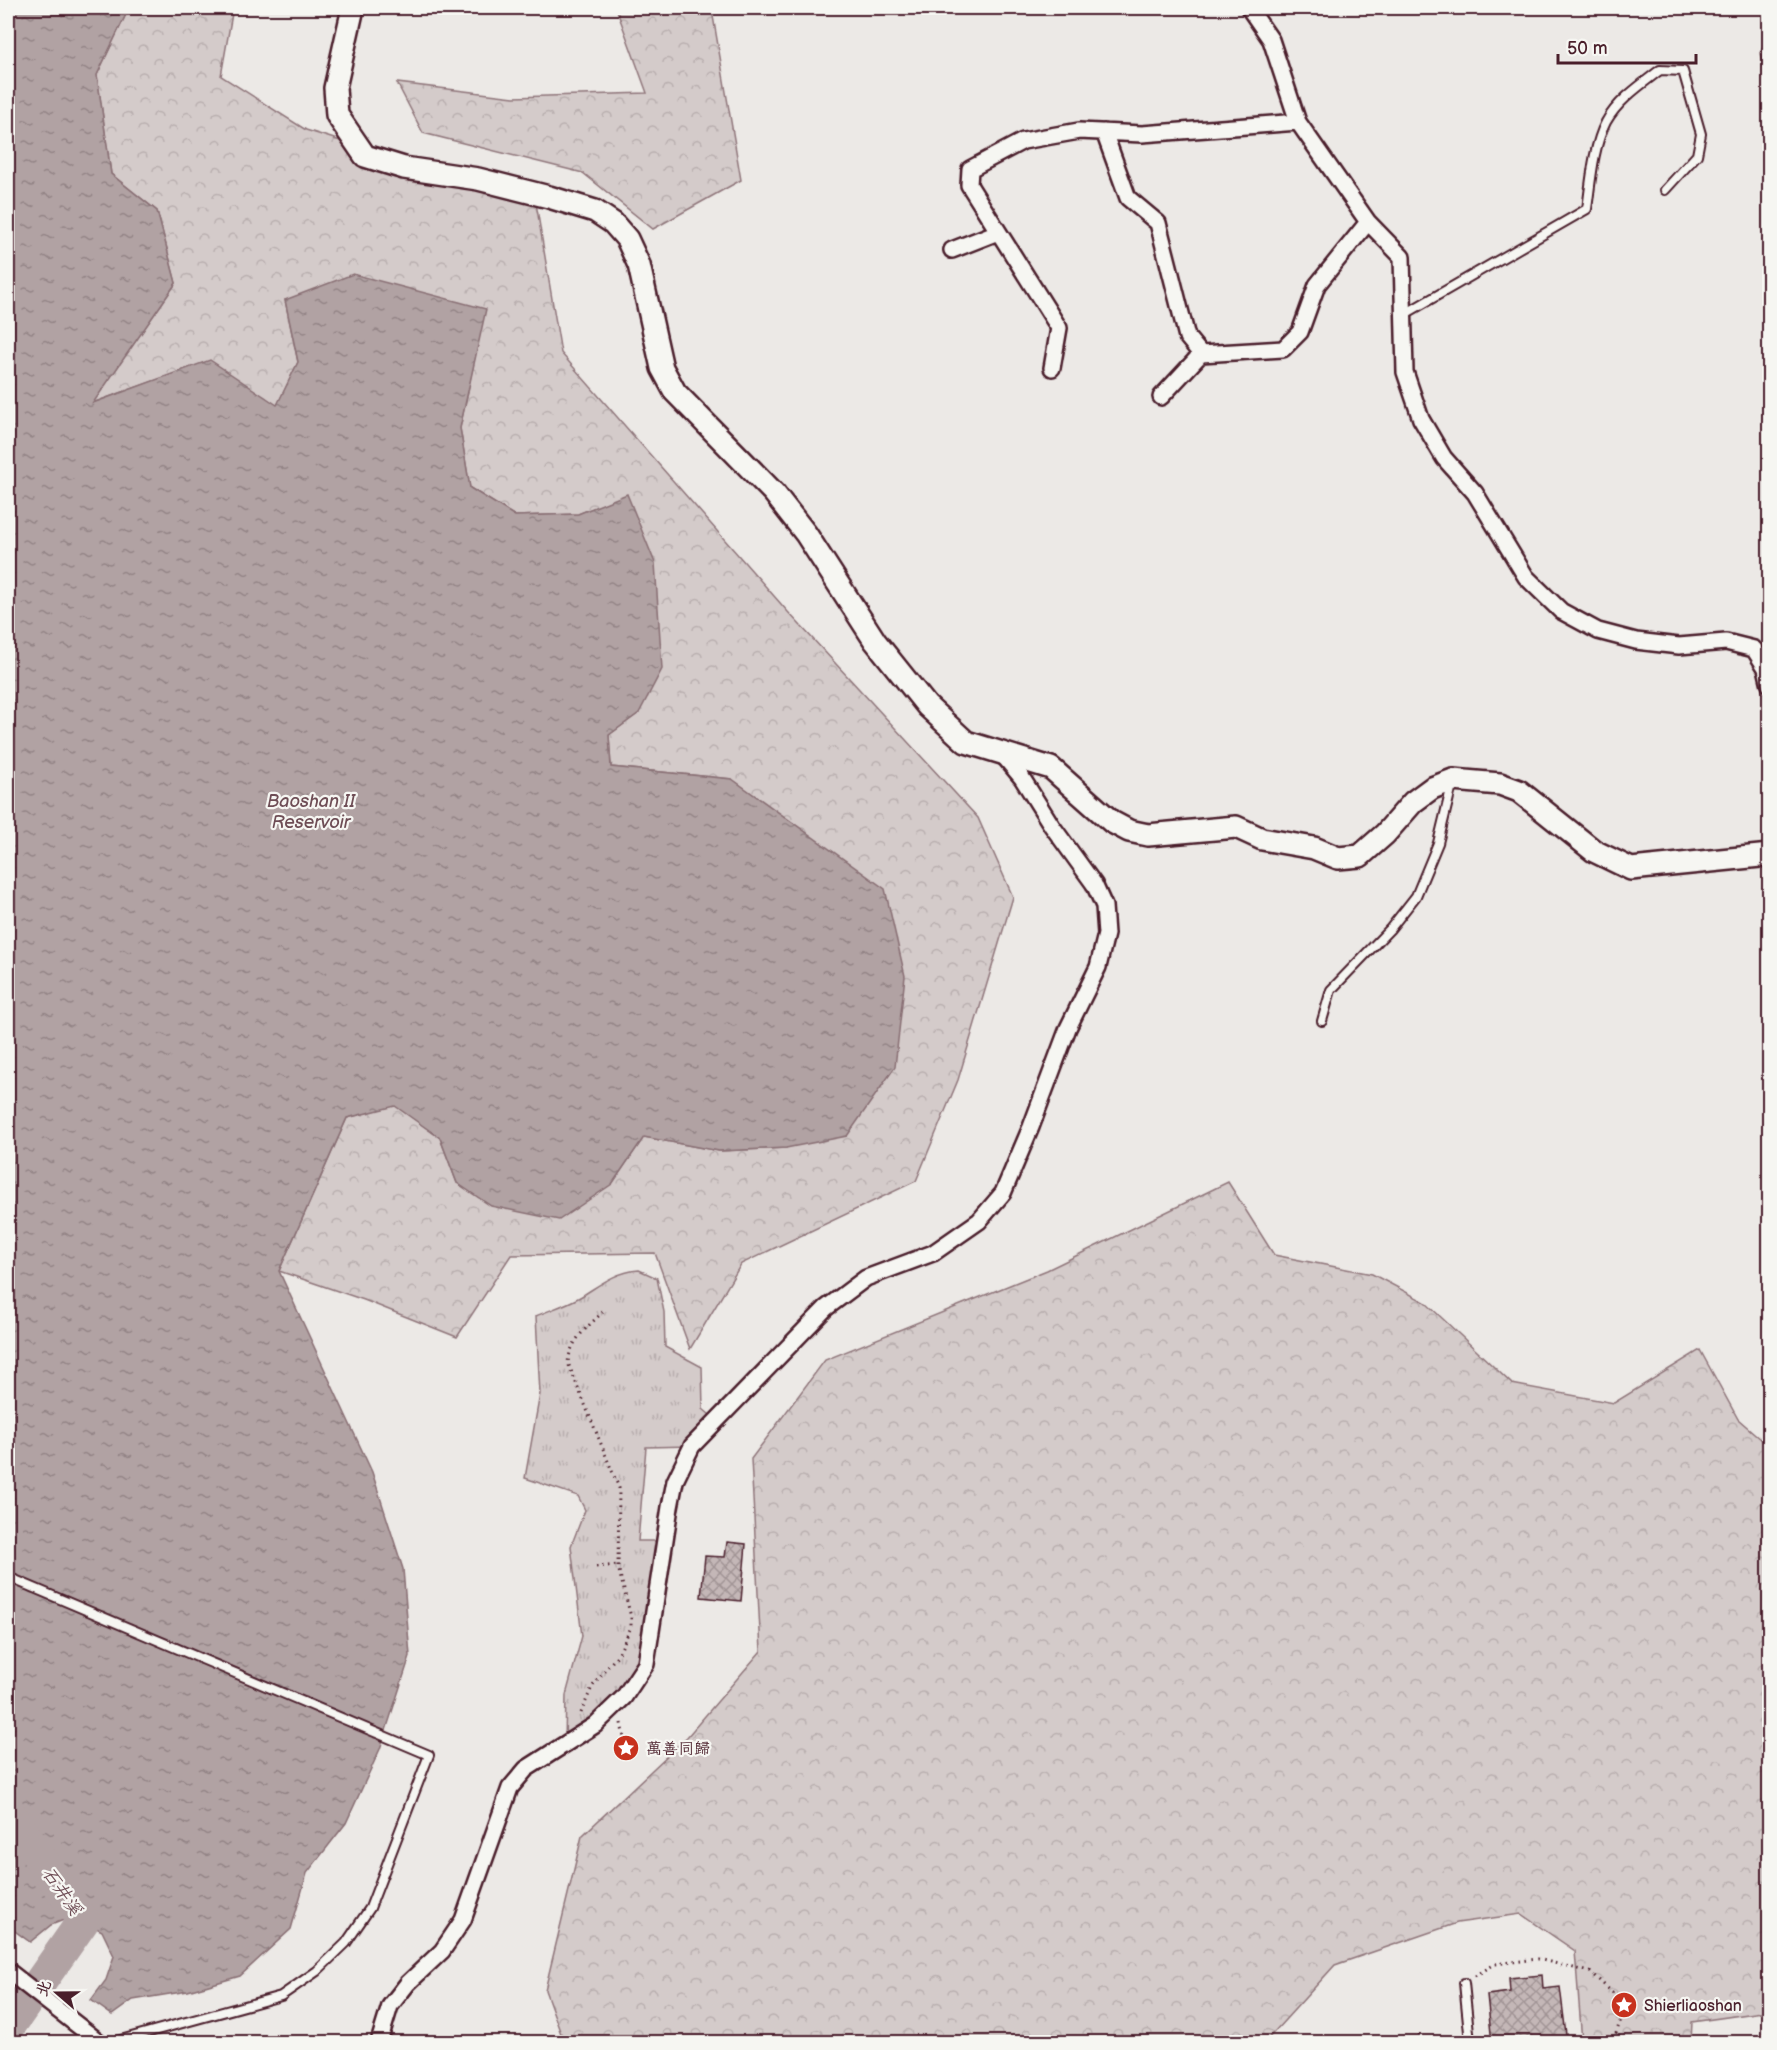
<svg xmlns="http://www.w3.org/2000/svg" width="1777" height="2050" font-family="'Balsamiq Sans','LXGW WenKai TC',sans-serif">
  <defs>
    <pattern id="forest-crowns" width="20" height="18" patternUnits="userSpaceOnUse" patternTransform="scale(1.5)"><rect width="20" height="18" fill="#d4cbca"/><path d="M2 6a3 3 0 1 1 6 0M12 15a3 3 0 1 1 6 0" fill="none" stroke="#b8aeae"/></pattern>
    <pattern id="park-tufts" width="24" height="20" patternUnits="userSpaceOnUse" patternTransform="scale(1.5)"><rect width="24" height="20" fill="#d4cbca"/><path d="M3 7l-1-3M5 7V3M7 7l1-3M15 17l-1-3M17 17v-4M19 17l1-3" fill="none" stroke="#b8aeae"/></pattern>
    <pattern id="water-ripples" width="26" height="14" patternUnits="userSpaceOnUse" patternTransform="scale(1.5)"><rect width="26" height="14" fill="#b1a2a3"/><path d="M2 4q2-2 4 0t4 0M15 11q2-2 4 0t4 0" fill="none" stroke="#928385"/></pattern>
    <pattern id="building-cross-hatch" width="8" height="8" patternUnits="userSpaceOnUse" patternTransform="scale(1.5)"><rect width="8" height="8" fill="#c4b7b7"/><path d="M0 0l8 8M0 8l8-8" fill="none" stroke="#a19495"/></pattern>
  </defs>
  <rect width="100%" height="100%" fill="#ece9e6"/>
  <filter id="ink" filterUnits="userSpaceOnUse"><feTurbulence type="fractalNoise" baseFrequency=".0167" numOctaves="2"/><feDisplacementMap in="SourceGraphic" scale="12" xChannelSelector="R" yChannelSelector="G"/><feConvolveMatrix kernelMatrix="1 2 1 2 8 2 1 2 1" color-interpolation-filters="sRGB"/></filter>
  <g filter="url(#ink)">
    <path fill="url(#forest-crowns)" stroke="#8f757a" stroke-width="1.5" d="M129,8H233L221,76L306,130L536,203L561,353L788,612L978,818L1013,897L958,1080L916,1181L741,1264L690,1349L655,1253L511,1255L457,1337L364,1300L279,1271L347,1118L395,1105L440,1138L457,1183L612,1184L644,1137L719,1151L786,1148L732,779L611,767L609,735L639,713L627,495L578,514L515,516L470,488L460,428L485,309L285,300L298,362L277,406L210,361L92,403L176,283L157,211L111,174L97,75Z
      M616,8H708L713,16L741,180L653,229L583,173L423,133L397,83L514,97L647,93Z
      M1228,1182L1274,1255L1372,1274L1425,1302L1512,1384L1614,1403L1700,1350L1738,1419L1769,1446V2011L1692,2022L1691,2042H1582L1575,1951L1521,1914L1457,1923L1335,1965L1265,2042H564L545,1990L582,1836L687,1737L761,1651L751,1459L825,1360L1047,1270Z"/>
    <path fill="url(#park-tufts)" stroke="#8f757a" stroke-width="1.5" d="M639,1270L657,1278L664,1312L665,1347L702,1367L703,1409L716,1420L692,1446L646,1447L638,1541H665L646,1664L624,1697L565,1743L566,1695L582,1636L571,1546L585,1510L578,1496L525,1478L540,1394L536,1316C550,1310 566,1305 580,1297C600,1285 615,1272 639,1270Z"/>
    <path fill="url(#water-ripples)" stroke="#886e73" stroke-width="1.5" d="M8,8H129L97,75L111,174L157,211L176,283L93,403L210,360L277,405L298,362L285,300L353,274L486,309L460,428L470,488L515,516L578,514L627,494L655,563L662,669L639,713L609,735L611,767L732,779L885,889L905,976L895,1067L847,1136L786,1148L719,1151L644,1137L612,1184L559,1220L491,1206L457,1183L440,1138L395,1106L347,1118L279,1271L372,1472L403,1569L410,1656L380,1749L346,1823L307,1873L291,1929L240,1976L188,1991L133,2000L112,2015L91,2000L106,1980L114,1956L102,1931L74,1916L51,1925L30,1942L8,1926Z
      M1767,8H1770L1769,103L1761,52L1768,32Z"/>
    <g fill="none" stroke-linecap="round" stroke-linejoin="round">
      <path stroke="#b1a2a3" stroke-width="33" d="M8,1811L83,1921L8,2028"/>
    </g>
    <path fill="url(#building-cross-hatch)" stroke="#4a1f2b" stroke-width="1.5" d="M727,1542L746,1544L741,1601L701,1597L705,1556L725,1557Z
      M1542,1975L1543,1989L1560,1987L1567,2043H1492L1487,1995L1510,1992L1509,1978Z"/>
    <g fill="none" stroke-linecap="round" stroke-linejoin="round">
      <defs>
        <path id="lane" d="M1405,314L1587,209C1591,181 1593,147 1606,122C1618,100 1642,84 1660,70L1683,71L1701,134L1697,155L1665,190
          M1322,1021L1331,990L1390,929L1416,896L1438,843L1452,785
          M8,1577L429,1755L370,1908L346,1943L317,1971L281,1996L113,2042
          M1464,1983L1470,2042"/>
        <path id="street" d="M1249,8L1271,40L1298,122L1368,222L1402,257L1405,372L1421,419L1444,458L1475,493L1526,577L1561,611L1598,631L1636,641L1679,646L1726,642L1754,649L1766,668L1770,685
          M1104,132L1128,198L1158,223L1187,337L1201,354L1283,349L1300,332L1317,285L1368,222
          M952,250L998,232
          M1052,368L1059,328L969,185L970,169L1023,141L1079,131L1142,134L1298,122
          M1161,397L1201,354
          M8,1971L99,2042
          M379,2042L390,2006L408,1983L442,1951L463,1920L510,1788L526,1769L595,1725L624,1697L646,1664L670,1507L675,1481L692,1446L826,1308L866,1278L933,1253L979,1221L1003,1193L1031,1127L1068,1028L1098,967L1106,934L1104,906L1094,884L1052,826L1022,778L1002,754"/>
        <path id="secondary" d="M353,8L335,88L337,115L365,156L404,168L478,179L549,197L595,211L613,223L627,239L639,265L662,368L675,392L774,493L806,534L875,641L927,706L966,742L1051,768L1112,822L1129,831L1148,835L1236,827L1262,839L1314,848L1338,858L1360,856L1385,834L1413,802L1432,788L1453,780L1500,784L1519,791L1594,851L1631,869L1770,855"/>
      </defs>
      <use href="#lane" stroke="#4a1f2b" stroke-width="12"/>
      <use href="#street" stroke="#4a1f2b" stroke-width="20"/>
      <use href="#secondary" stroke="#4a1f2b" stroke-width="26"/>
      <path stroke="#4a1f2b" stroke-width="3" stroke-dasharray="1.5 4.5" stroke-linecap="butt" d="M596,1567L618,1565
        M581,1713L592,1687L619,1653L631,1627V1617L618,1567L619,1488L568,1363C570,1339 590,1325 606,1309
        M621,1723L626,1748
        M1475,1976L1495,1964L1538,1959L1590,1972L1626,2005L1613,2042"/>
      <use href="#lane" stroke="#f6f6f2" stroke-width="8"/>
      <use href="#street" stroke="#f6f6f2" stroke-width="15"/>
      <use href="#secondary" stroke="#f6f6f2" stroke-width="21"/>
    </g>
  </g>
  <defs>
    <symbol id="sight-disc" viewBox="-11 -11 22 22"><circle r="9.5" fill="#c8321e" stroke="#f6f6f2"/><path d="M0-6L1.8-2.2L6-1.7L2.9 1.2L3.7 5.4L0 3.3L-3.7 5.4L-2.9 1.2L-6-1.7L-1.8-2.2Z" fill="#fff"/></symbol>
  </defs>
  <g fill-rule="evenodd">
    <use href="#sight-disc" x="611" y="1733" width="30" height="30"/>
    <use href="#sight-disc" x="1609" y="1990" width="30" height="30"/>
  </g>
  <g text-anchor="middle" stroke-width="4.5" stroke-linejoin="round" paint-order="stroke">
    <g font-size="16" fill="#4a1f2b" stroke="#f6f6f2" text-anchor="start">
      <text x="646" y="1754">萬善同歸</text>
      <text x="1644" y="2011">Shierliaoshan</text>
    </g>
    <g font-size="18" font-style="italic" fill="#6e4d55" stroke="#f6f6f2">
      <text x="311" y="807">Baoshan II<tspan x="311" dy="21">Reservoir</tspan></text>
      <text transform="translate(62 1891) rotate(55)" y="6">石井溪</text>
    </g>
  </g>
  <rect width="1777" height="2050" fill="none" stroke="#f6f6f2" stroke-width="30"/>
  <rect x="15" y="15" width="1747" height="2020" fill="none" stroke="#4a1f2b" stroke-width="2" filter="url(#ink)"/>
  <g transform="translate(57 1993) rotate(290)" stroke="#f6f6f2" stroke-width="4.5" paint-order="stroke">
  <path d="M0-4.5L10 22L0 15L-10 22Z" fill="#4a1f2b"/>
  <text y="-9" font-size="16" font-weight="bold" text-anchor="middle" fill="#4a1f2b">北</text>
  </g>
  <path d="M1558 54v9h138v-9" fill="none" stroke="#4a1f2b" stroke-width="3"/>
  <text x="1567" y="54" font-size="18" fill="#4a1f2b" stroke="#f6f6f2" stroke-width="4.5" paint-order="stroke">50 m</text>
</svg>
